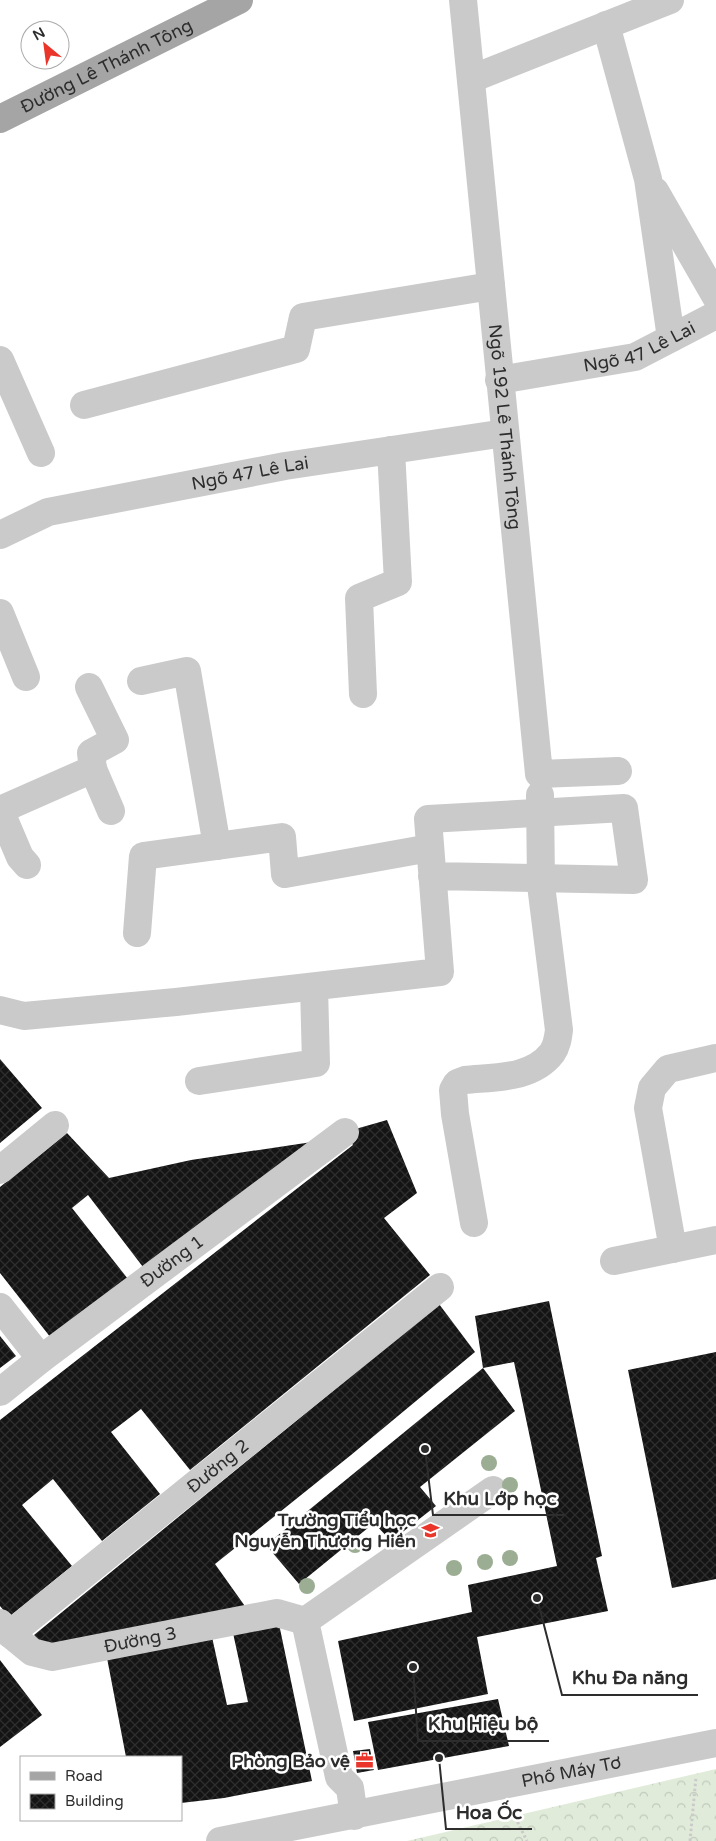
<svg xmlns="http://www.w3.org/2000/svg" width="716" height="1841" font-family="'Varela Round',sans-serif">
  <defs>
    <pattern id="forest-crowns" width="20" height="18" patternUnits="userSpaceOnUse" patternTransform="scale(1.25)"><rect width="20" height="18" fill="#e1ebda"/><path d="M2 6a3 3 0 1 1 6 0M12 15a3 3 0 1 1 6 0" fill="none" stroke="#c1cabb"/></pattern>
    <pattern id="building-cross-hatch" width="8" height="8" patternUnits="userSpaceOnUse" patternTransform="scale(1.25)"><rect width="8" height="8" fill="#141414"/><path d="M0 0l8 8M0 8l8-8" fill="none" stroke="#2e2e2e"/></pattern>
  </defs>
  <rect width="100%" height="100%" fill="#fff"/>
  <path fill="url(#forest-crowns)" d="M716,1769V1841H407Z"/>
  <path fill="url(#building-cross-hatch)" d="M0,1059L42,1108L0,1143Z
    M387,1120L417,1193L384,1218L430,1275L190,1470L141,1409L111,1432L160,1494L102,1541L53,1479L22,1505L72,1566L9,1617L0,1606V1420L353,1145L345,1132Z
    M67,1133L109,1178L191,1160L312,1142L143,1267L88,1195L72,1208L128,1279L51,1338L0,1273V1187Z
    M549,1301L602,1556L596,1558L608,1611L477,1637L488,1694L354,1721L338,1641L472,1612L468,1585L557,1566L514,1362L483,1368L475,1316Z
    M439,1304L475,1352L351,1455L215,1564L247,1609L44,1645L34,1635Z
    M0,1336L16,1356L0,1368Z
    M716,1352V1579L672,1588L628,1370Z
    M483,1368L515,1411L420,1487L436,1506L391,1541L374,1523L299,1584L266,1545Z
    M279,1624L312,1781L224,1798L181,1803V1757H126L107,1658L212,1637L227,1705L248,1702L233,1633Z
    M0,1660L42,1715L0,1747Z
    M498,1699L509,1746L378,1770L368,1722Z
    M370,1749L374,1770L357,1773L353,1751Z"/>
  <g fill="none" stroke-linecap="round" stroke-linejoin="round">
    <path stroke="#cacaca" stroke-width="3" stroke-dasharray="2.5 2.5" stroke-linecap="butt" d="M513,1813L527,1841
      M690,1841L696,1777"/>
    <g stroke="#cacaca" stroke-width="28">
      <path id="s1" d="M463,0L539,774L618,771"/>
      <path d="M606,25L648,179L671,338"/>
      <path d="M471,79L670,0"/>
      <path d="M655,191L716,297"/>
      <path d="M0,360L41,453"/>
      <path id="s2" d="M499,380L635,357L716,315"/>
      <path d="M84,405L296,349L303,317L491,286"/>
      <path id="s3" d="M0,535L48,512L285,466L505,433"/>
      <path d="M0,613L26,677"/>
      <path d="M141,681L187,671L217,846"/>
      <path d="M363,694L359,598L398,582L391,450"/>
      <path d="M93,769L111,811"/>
      <path d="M0,810L93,769L91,753L115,740L89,687"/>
      <path d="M0,810L20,857L27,865"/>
      <path d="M137,933L143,856L282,837L285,874L430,848"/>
      <path d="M0,1010L24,1016L176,1002L440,972L428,819L624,808L634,880L432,876"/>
      <path d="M199,1081L316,1063L314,987"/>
      <path d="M0,1170L55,1125"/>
      <path d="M474,1223L455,1114L453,1090L457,1083L465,1080C495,1077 532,1079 552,1053C557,1046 558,1038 559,1030L541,885L540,795"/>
      <path d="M673,1249L648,1108L652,1088L668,1069L716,1058"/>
      <path d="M614,1261L716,1240"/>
      <path d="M0,1307L41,1359"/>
      <path id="s4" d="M0,1392L41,1359L345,1132"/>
      <path id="s5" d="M0,1623L10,1634L440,1287"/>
      <path id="s6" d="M10,1634L32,1652L52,1657L277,1613L305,1621"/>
      <path d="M354,1816L350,1788L339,1777L305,1621L493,1490"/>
      <path id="s7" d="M220,1841L716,1743"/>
    </g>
    <path stroke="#a5a5a5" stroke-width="28" id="s8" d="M0,119L239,0"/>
  </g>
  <g fill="#9bad93">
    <circle cx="489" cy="1463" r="8"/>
    <circle cx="510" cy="1485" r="8"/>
    <circle cx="355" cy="1545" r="8"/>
    <circle cx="510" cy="1558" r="8"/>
    <circle cx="485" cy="1562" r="8"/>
    <circle cx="454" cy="1568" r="8"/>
    <circle cx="307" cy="1586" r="8"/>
  </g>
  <defs>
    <symbol id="school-bare" viewBox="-9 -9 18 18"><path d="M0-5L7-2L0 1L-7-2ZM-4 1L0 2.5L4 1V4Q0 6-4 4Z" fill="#ea352a" stroke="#fff" stroke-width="2.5" paint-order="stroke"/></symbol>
    <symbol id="office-bare" viewBox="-9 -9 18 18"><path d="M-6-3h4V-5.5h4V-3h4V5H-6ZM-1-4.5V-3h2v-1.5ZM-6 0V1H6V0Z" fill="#ea352a" stroke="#fff" stroke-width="2.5" paint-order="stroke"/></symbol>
  </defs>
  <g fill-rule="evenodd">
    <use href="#school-bare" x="418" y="1518" width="25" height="25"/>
    <use href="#office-bare" x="352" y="1748" width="25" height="25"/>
  </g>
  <g text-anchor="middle" stroke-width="5" stroke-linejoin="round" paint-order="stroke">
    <g font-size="18" fill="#2d2d2d" stroke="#fff">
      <text dy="6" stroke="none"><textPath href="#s8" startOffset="119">Đường Lê Thánh Tông</textPath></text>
      <text dy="6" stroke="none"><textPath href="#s2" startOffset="145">Ngõ 47 Lê Lai</textPath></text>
      <text dy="6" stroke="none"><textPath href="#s1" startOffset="429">Ngõ 192 Lê Thánh Tông</textPath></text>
      <text dy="6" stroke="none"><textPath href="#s3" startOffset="259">Ngõ 47 Lê Lai</textPath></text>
      <text dy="6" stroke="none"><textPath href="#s4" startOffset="216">Đường 1</textPath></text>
      <text dy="6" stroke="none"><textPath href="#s5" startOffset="282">Đường 2</textPath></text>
      <text dy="6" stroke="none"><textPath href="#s6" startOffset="139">Đường 3</textPath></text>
      <text dy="6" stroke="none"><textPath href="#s7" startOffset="358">Phố Máy Tơ</textPath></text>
    </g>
    <g font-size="18" font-weight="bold" fill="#2d2d2d" stroke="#fff" text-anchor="end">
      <text x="416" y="1526">Trường Tiểu học<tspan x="416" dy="21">Nguyễn Thượng Hiền</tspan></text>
      <text x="350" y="1767">Phòng Bảo vệ</text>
    </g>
  </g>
  <path fill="none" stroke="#2d2d2d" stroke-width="2" d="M425 1449L433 1515H566M537 1598L562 1695H698M413 1667L418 1741H549M439 1758L446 1829H532"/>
  <g fill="#2d2d2d" stroke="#fff" stroke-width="2">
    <circle cx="425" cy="1449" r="5"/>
    <circle cx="537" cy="1598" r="5"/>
    <circle cx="413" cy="1667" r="5"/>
    <circle cx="439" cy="1758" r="5"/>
  </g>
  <g font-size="19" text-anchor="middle" font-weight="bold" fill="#2d2d2d" stroke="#fff" stroke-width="5" stroke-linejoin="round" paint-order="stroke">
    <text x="500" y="1505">Khu Lớp học</text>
    <text x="630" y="1684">Khu Đa năng</text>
    <text x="483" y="1730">Khu Hiệu bộ</text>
    <text x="489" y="1819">Hoa Ốc</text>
  </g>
  <rect x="20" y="1756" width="162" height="65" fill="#ffffff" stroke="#ababab"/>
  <rect x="30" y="1772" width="25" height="8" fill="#a5a5a5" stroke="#ababab"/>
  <text x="65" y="1781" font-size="15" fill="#2d2d2d">Road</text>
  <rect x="30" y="1794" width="25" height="15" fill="url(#building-cross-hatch)" stroke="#ababab"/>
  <text x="65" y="1806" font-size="15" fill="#2d2d2d">Building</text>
  <g transform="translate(45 45) rotate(331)"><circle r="24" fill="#ffffff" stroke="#ababab"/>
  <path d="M0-4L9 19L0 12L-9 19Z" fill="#ea352a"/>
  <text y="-8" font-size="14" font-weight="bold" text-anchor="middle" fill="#2d2d2d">N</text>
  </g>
</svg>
